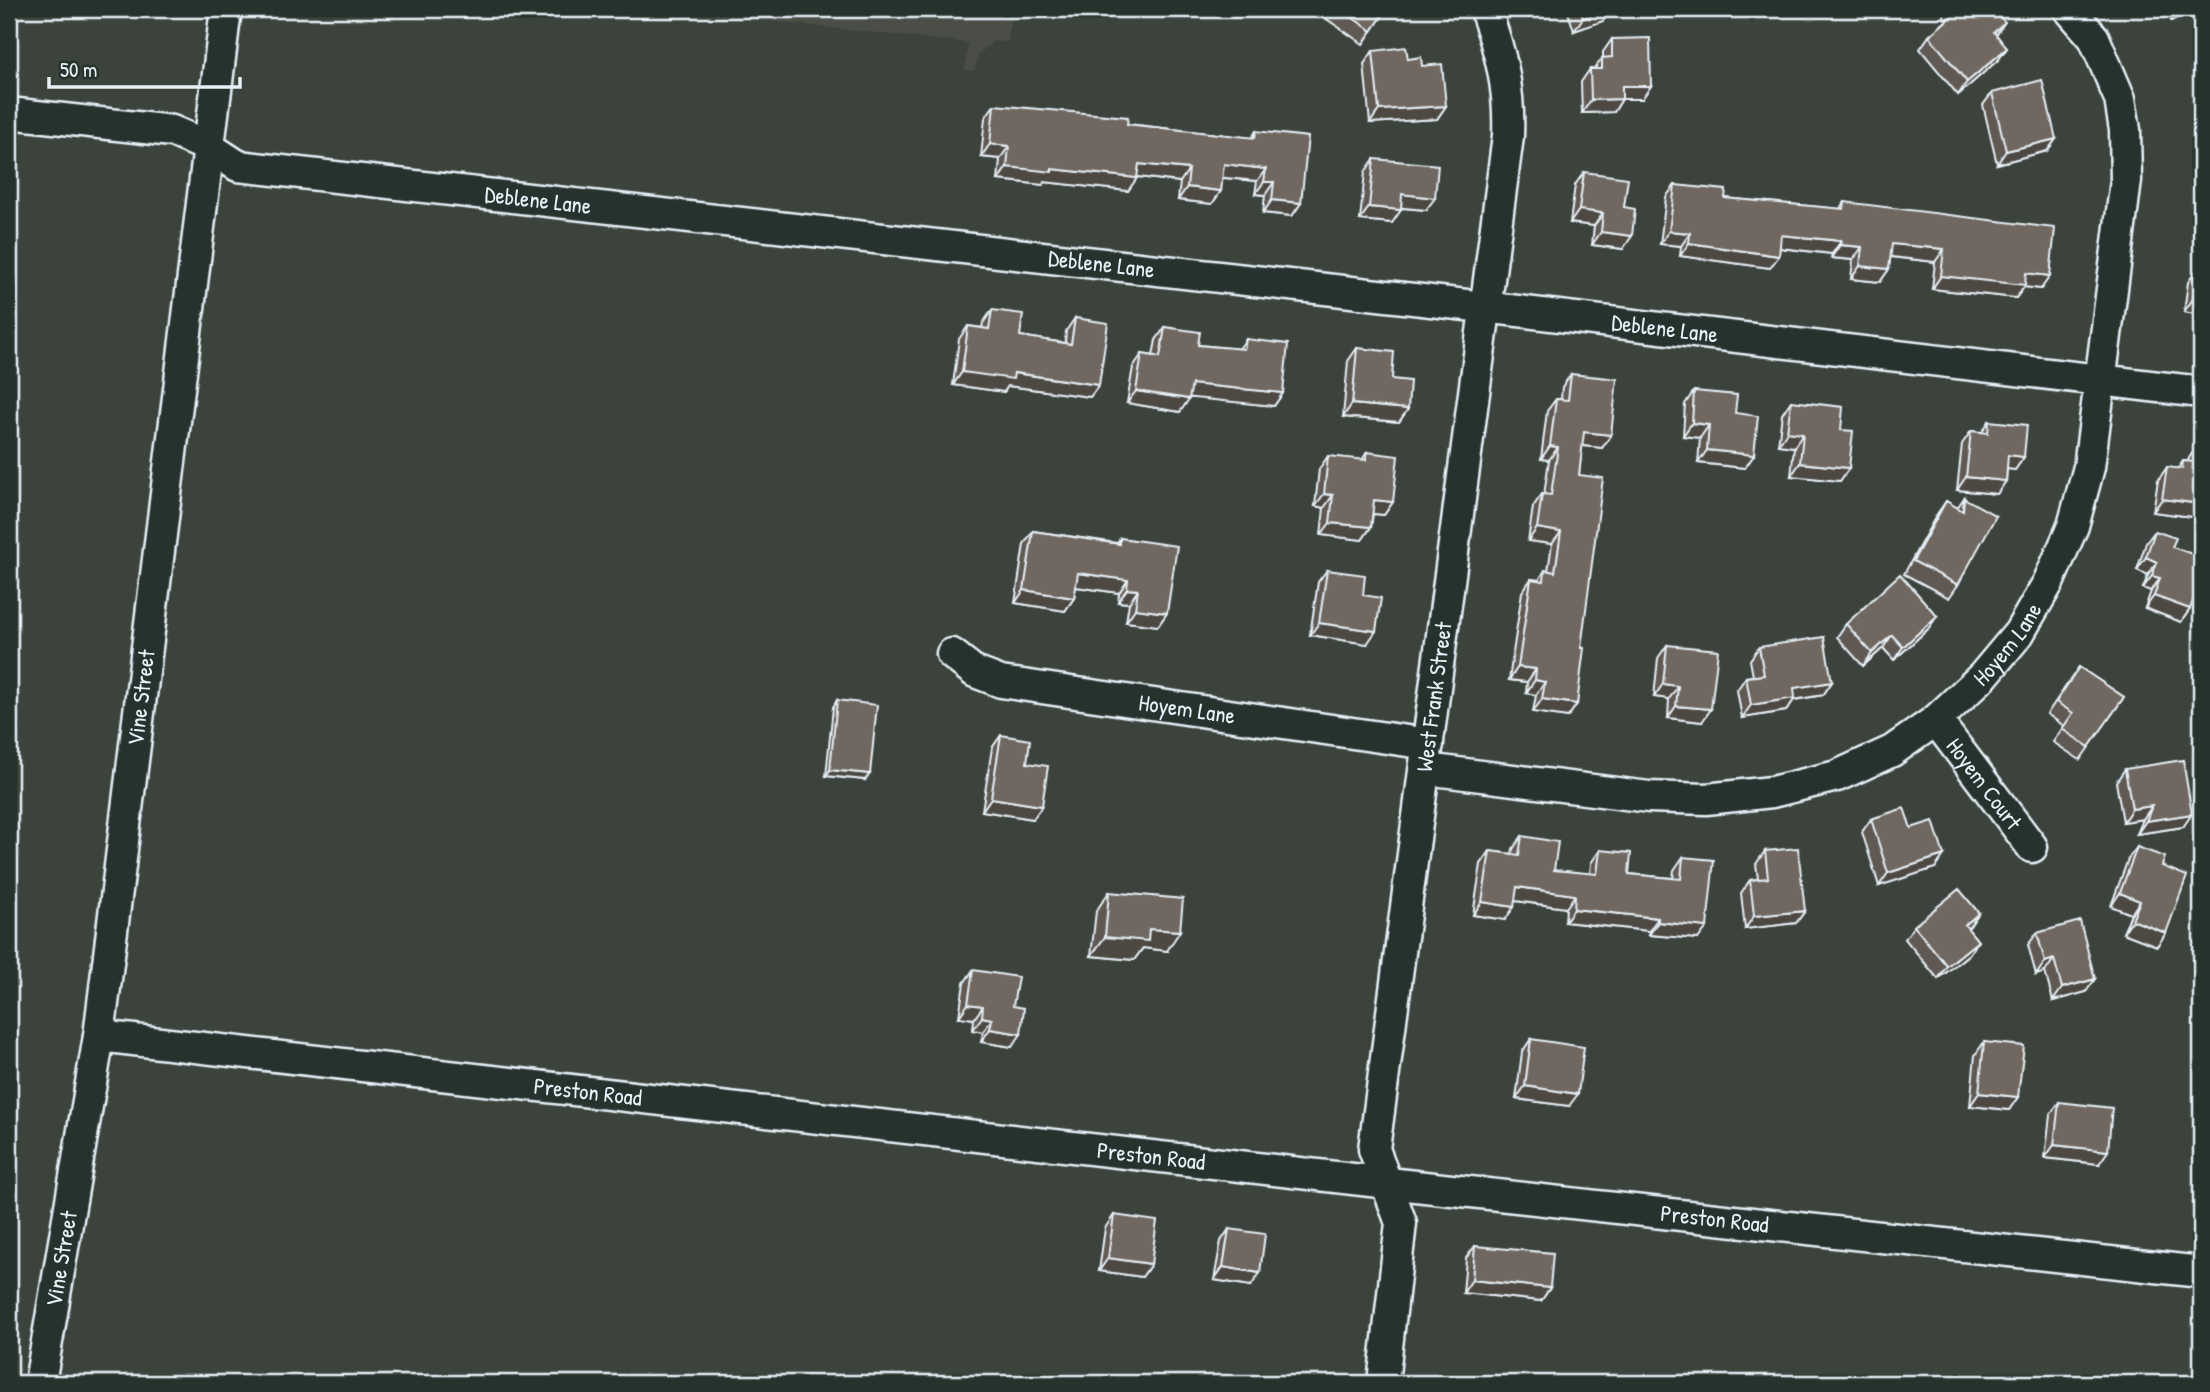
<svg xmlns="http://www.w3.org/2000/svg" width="2210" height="1392" font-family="'Patrick Hand',sans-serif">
  <rect width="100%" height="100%" fill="#3c433c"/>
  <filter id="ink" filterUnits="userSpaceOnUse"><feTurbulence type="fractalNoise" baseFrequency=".0143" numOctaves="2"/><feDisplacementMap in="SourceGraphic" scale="14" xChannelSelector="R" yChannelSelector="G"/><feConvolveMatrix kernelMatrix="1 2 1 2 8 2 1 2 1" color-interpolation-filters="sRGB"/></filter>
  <g filter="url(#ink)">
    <path fill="#4c4e47" d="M659,9H1013L1008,42L993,41L978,55L975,71L965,70L968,43Z"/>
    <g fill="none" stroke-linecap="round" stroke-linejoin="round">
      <defs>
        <g id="street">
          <path id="s1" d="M9,113L172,131L209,147L238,166L1484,307L2201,392"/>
          <path id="s2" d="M952,654L975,672L1001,682L1428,744"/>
          <path id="s3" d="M1936,720L2032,847"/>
          <path id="s4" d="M1426,769L1649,797L1706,799L1772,792L1837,776L1892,751L1936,720L1983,676L2019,633L2048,583L2073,526L2089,467L2104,351L2126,180L2125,130L2120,99L2094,38L2069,9"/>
          <path id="s5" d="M99,1036L1388,1183L2201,1272"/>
          <path id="s6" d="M40,1383L99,1036L226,9"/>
          <path id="s7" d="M1383,1383L1401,1223L1374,1149L1508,136C1510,89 1501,53 1485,9"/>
        </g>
      </defs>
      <use href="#street" stroke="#e8f1f8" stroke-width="35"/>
      <use href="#street" stroke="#26332d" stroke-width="30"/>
    </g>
    <path fill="#605953" stroke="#e8f1f8" stroke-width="2" d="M1312,9H1387L1363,44Z
      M1567,9H1612L1603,21L1574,31Z
      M1948,9H1993L1996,35L2007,48L1998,60L1958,95L1920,49L1929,36L1947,20L1943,15Z
      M2164,9H2201V21L2194,9L2171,21Z
      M1612,39L1642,99H1622L1614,112L1582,113L1581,82L1590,69H1594L1603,58V52Z
      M1373,51L1408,59L1422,66L1446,106L1437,119L1370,123L1364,64Z
      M2201,74V117H2197L2195,83Z
      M1992,93L2056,139L2047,151L1997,164L1983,105Z
      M994,105L1127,124L1252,138L1256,131L1301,203L1292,216L1263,213L1265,195L1255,194L1257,181L1222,178L1221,191L1212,204L1178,200L1180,182L1137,177L1128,191L1044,182L1043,185L998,180L1000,159L981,157L985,118Z
      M1374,159L1426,210L1401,208L1392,223L1360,220L1365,172Z
      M1584,172L1624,207L1623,249L1592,245L1594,226L1570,223L1575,185Z
      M2201,172V208H2198Z
      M1675,185L1725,198L1840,209L1845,202L2041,289L2024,287L2016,298L1932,289L1935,262L1890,257L1889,269L1880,282L1851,279L1853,260L1831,258L1832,254L1779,248L1770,268L1680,256L1681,246L1660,244L1666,197Z
      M2197,269L2201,315L2184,312L2188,282Z
      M992,310L1020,336L1065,343L1066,331L1075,318L1099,385L1090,397L1008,386L1004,392L953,385L959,339L968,326L982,328L983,323Z
      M1165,327L1198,345L1239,349L1246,339L1283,393L1274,406L1190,397L1180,412L1127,403L1133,367L1142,354L1153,356L1156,340Z
      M1357,348L1392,379L1408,409L1399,422L1343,417L1348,361Z
      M1571,374L1611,435L1602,448L1582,446L1579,475L1581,648L1577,704L1568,717L1533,712L1536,695L1526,693L1527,682L1509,680L1522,592L1531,579L1539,580L1545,570L1548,571L1552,544L1528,541L1533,507L1542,494L1544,495L1549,460L1541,459L1547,411L1556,399H1561L1562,387Z
      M1694,391L1735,413L1754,455L1745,468L1698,463L1700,438L1683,436L1685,404Z
      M1791,401L1841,430L1849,468L1840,481L1791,476L1794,447L1778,445L1782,414Z
      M1989,421L2024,457L2015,470L2007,469L2006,481L1997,494L1957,490L1962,444L1971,431L1982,432Z
      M2198,445L2201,518L2153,512L2158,480L2167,467L2178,469L2183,461H2188L2189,458Z
      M1367,452L1393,502L1384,515L1373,514L1371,527L1362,540L1321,535L1324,508L1315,506L1319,469L1328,456L1362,460Z
      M1964,498L1958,585L1949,598L1904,574L1937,514L1946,501L1957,508Z
      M1033,531L1117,543L1120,538L1167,613L1158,626L1126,622L1129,603L1118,602L1119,593L1076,587L1074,598L1065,611L1015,603L1024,544Z
      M2155,531L2172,547L2190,609L2181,622L2145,608L2151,591L2143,588L2148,575L2137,570L2146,543Z
      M1327,570L1367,644L1310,635L1318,582Z
      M1937,616L1928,629L1894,660L1883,648L1863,666L1837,637L1846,624Z
      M1667,645L1702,722L1668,718L1669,699L1654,697L1658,658Z
      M1759,647L1832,682L1823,695L1794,700L1786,711L1742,718L1737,690L1746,677L1753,676L1750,660Z
      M2079,667L2124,697L2080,760L2053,742L2064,726L2047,714Z
      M837,700L865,780L826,776L833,707Z
      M1001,735L1027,763L1033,819L982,811L992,748Z
      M2125,769L2183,827L2137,834L2143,819L2123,822L2116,782Z
      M1871,819L1935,868L1879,886L1862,832Z
      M1522,836L1554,870L1590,874L1591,863L1600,850L1629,874L1673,878L1674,870L1683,857L1698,939L1649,935V931L1565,922L1566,908L1515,901L1505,920L1473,915L1481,864L1490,851L1512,854L1513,849Z
      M2137,847L2166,933L2157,946L2123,933L2131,914L2111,906L2128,859Z
      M1765,851L1805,911L1796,923L1745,929L1741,893L1750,880L1758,879L1756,864Z
      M1109,892L1167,951L1143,948L1134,960L1091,956L1096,911Z
      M1979,913L1967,928L1978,941L1969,954L1938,979L1905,939L1914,926Z
      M2037,933L2086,992L2053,1001L2045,972L2036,975L2028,945Z
      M973,970L1013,1006L1012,1047L981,1042L983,1032L973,1030L974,1019L959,1017L964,983Z
      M1531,1039L1569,1106L1516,1099L1522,1052Z
      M1984,1042L2018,1097L2009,1110L1970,1106L1975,1055Z
      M2059,1102L2099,1164L2045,1158L2050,1115Z
      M2201,1174V1192H2199Z
      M1114,1215L1151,1264L1142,1277L1099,1271L1105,1228Z
      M1229,1229L1251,1286L1214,1280L1221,1241Z
      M1475,1246L1550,1288L1541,1301L1463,1293L1466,1258Z"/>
    <path fill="#4e4943" stroke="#e8f1f8" stroke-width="2" d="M1612,9L1603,21L1574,31L1583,18Z
      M2179,9H2194L2171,21Z
      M2005,22L1996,35L1994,32Z
      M2007,48L1998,60L1958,95L1967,82Z
      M1622,86H1651L1642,99H1613Z
      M1622,99L1614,112L1582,113L1591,100Z
      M1446,106L1437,119L1370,123L1379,110Z
      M2056,139L2047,151L1997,164L2006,151Z
      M990,144L1009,146L1000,159L981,157Z
      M1139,164L1189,169L1180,182L1130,176Z
      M1224,164L1266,169L1257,181L1215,177Z
      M1007,167L1052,169L1137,178L1128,191L1044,182L1043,185L998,180Z
      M1264,182H1274L1265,195L1255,194Z
      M1187,187L1221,191L1212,204L1178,200Z
      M1402,194L1435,198L1426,210L1393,207Z
      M1272,200L1301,203L1292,216L1263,213Z
      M1369,207L1401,210L1392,223L1360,220Z
      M1579,210L1603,213L1594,226L1570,223Z
      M1669,231L1690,233L1681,246L1660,244Z
      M1601,232L1632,236L1623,249L1592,245Z
      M1781,235L1841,241L1832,254L1772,247Z
      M1689,243L1779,256L1770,268L1680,256Z
      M1892,244L1944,249L1935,262L1883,256Z
      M1840,245L1862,247L1853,260L1831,258Z
      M1860,266L1889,269L1880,282L1851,279Z
      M2026,273L2050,276L2041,289L2024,287L2016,298L1932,289L1941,276Z
      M2193,299L2201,300V315L2184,312Z
      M962,372L1014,373L1099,385L1090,397L1008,386L1004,392L953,385Z
      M1192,384L1283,393L1274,406L1183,397Z
      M1136,391L1189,399L1180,412L1127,403Z
      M1352,404L1408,409L1399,422L1343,417Z
      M1692,423L1709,425L1700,438L1683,436Z
      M1584,432L1611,435L1602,448L1575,445Z
      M1787,432L1803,434L1794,447L1778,445Z
      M1550,446L1558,447L1549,460L1541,459Z
      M1707,450L1754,455L1745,468L1698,463Z
      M2008,455L2024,457L2015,470L1999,468Z
      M1800,463L1849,468L1840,481L1791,476Z
      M1966,477L2006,481L1997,494L1957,490Z
      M1324,494L1333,495L1324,508L1315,506Z
      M2162,499L2201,504V518L2153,512Z
      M1374,500L1393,502L1384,515L1365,513Z
      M1330,523L1371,527L1362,540L1321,535Z
      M1537,528L1561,532L1552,544L1528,541Z
      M2146,557L2157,562L2148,575L2137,570Z
      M1078,573L1128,580L1119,593L1069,586Z
      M2152,576L2160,578L2151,591L2143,588Z
      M1127,589L1138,590L1129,603L1118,602Z
      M1024,590L1074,598L1065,611L1015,603Z
      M2154,596L2190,609L2181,622L2145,608Z
      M1135,609L1167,613L1158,626L1126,622Z
      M1937,616L1928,629L1894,660L1903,647Z
      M1319,623L1376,631L1367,644L1310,635Z
      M1892,635L1883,648L1863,666L1872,653Z
      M1518,667L1536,669L1527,682L1509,680Z
      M1535,680L1545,682L1536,695L1526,693Z
      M1832,682L1823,695L1794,700L1786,711L1742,718L1751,705L1794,688Z
      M1663,684L1678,686L1669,699L1654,697Z
      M1542,699L1577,704L1568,717L1533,712Z
      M1676,706L1711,709L1702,722L1668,718Z
      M830,770L870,774L865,780L826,776Z
      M991,798L1042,806L1033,819L982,811Z
      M2152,806L2143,819L2123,822L2132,809Z
      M2192,814L2183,827L2137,834L2146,821Z
      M1944,855L1935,868L1879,886L1888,873Z
      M1517,887L1575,895L1566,908L1508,900Z
      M2120,893L2140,901L2131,914L2111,906Z
      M1482,902L1514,907L1505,920L1473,915Z
      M1574,909L1658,918L1649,931L1565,922Z
      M1805,911L1796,923L1745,929L1754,916Z
      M1979,913L1970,926L1956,938L1965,925Z
      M2132,920L2166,933L2157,946L2123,933Z
      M1658,922L1707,927L1698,939L1649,935Z
      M1149,929L1180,931L1167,951L1143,948L1134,960L1091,956L1105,937Z
      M1978,941L1969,954L1938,979L1947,966Z
      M2054,959L2045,972L2036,975L2045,962Z
      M2095,979L2086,992L2053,1001L2062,988Z
      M968,1004L983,1006L974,1019L959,1017Z
      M982,1017L992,1019L983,1032L973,1030Z
      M990,1029L1021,1034L1012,1047L981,1042Z
      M1525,1086L1578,1094L1569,1106L1516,1099Z
      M1979,1093L2018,1097L2009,1110L1970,1106Z
      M2054,1145L2108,1151L2099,1164L2045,1158Z
      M1108,1258L1151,1264L1142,1277L1099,1271Z
      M1223,1267L1260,1273L1251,1286L1214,1280Z
      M1472,1280L1550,1288L1541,1301L1463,1293Z"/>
    <path fill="#706860" stroke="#e8f1f8" stroke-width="2" d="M1340,9H1387L1372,31Z
      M1580,9H1611L1583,18Z
      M1958,9H1993L2005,22L1994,32L2007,48L1967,82L1929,36L1959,10Z
      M1650,38L1651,86H1622V99L1591,100L1590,69H1602V58L1612,57V39Z
      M1406,47L1408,59L1421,57L1422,66L1442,64L1446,106L1379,110L1373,51Z
      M2042,80L2056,139L2006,151L1992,93Z
      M994,105L1128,117L1127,124L1255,138L1256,131L1308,137L1301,203L1272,200L1274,182H1264L1266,169L1224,164L1221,191L1187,187L1189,169L1139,164L1137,178L1052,169V172L1007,167L1009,146L990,144Z
      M1374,159L1438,165L1435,198L1402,194L1401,210L1369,207Z
      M1584,172L1628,178L1624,207L1635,209L1632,236L1601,232L1603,213L1579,210Z
      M1675,185L1726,190L1725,198L1844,209L1845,202L2055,228L2050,276L2026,273L2025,285L1941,276L1944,249L1892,244L1889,269L1860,266L1862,247L1840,245L1841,241L1781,235L1779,256L1689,243L1690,233L1669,231Z
      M2197,269L2201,270V300L2193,299Z
      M992,310L1023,314L1020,336L1071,344L1075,318L1108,323L1099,385L1014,373L1013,379L962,372L968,326L989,329Z
      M1165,327L1200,332L1198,345L1244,349L1246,339L1288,344L1283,393L1192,384L1189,399L1136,391L1142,354L1160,357Z
      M1357,348L1394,352L1392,379L1410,381L1408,409L1352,404Z
      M1571,374L1617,379L1611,435L1584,432L1579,475L1603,478L1581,648H1584L1577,704L1542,699L1545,682L1535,680L1536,669L1518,667L1531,579L1544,581L1545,570L1555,572L1561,532L1537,528L1542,494L1551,495L1558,447L1550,446L1556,399L1568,400Z
      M1694,391L1737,395L1735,413L1758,416L1754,455L1707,450L1709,425L1692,423Z
      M1791,401L1843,407L1841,430L1853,431L1849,468L1800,463L1803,434L1787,432Z
      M1989,421L2027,425L2024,457L2008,455L2006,481L1966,477L1971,431L1988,433Z
      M2198,445L2201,446V504L2162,499L2167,467L2182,469L2183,461L2196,462Z
      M1367,452L1398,456L1393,502L1374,500L1371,527L1330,523L1333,495L1324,494L1328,456L1366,460Z
      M1964,498L1996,516L1958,585L1913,561L1946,501L1963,511Z
      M1033,531L1120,544V538L1177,546L1167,613L1135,609L1138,590L1127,589L1128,580L1078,573L1074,598L1024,590Z
      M2155,531L2176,538L2172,547L2201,557V579L2190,609L2154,596L2160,578L2152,576L2157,562L2146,557Z
      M1327,570L1365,575L1363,595L1381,598L1376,631L1319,623Z
      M1900,574L1937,616L1903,647L1892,635L1872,653L1846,624Z
      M1824,637L1832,682L1794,688L1795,698L1751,705L1746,677L1764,675L1759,647Z
      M1667,645L1718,650L1711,709L1676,706L1678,686L1663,684Z
      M2079,667L2124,697L2089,747L2062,729L2073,713L2056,702Z
      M837,700L877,705L870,774L830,770Z
      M1001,735L1030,740L1027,763L1048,766L1042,806L991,798Z
      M2183,760L2192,814L2146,821L2152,806L2132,809L2125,769Z
      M1904,808L1911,828L1933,821L1944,855L1888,873L1871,819Z
      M1522,836L1558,842L1554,870L1597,874L1600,850L1631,853L1629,874L1681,879L1683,857L1714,860L1707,927L1658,922V918L1574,909L1575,895L1517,887L1514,907L1482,902L1490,851L1519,855Z
      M2137,847L2165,857L2162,866L2187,876L2166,933L2132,920L2140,901L2120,893Z
      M1798,848L1805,911L1754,916L1750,880L1768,878L1765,851Z
      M1959,889L1979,913L1965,925L1978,941L1947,966L1914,926Z
      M1109,892L1183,899L1180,931L1149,929L1148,941L1105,937Z
      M2080,921L2095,979L2062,988L2054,959L2045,962L2037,933Z
      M973,970L1018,977L1013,1006L1024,1008L1021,1034L990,1029L992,1019L982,1017L983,1006L968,1004Z
      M1531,1039L1584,1047L1578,1094L1525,1086Z
      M1984,1042L2024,1046L2018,1097L1979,1093Z
      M2059,1102L2112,1108L2108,1151L2054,1145Z
      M1114,1215L1157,1221L1151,1264L1108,1258Z
      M1229,1229L1265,1234L1260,1273L1223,1267Z
      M1475,1246L1553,1253L1550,1288L1472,1280Z"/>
  </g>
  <g text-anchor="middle" stroke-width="5" stroke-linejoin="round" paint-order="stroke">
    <g font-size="23" fill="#e8f1f8" stroke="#26332d">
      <text dy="8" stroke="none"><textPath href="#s1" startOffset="541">Deblene Lane</textPath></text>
      <text dy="8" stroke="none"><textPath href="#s1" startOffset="1108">Deblene Lane</textPath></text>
      <text dy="8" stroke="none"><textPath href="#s1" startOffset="1675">Deblene Lane</textPath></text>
      <text dy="8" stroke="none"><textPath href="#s4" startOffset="634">Hoyem Lane</textPath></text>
      <text dy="8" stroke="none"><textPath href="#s6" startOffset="693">Vine Street</textPath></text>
      <text dy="8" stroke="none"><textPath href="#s7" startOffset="696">West Frank Street</textPath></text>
      <text dy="8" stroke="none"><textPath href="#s2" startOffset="245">Hoyem Lane</textPath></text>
      <text dy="8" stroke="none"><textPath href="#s3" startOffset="80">Hoyem Court</textPath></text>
      <text dy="8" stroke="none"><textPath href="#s5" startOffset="492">Preston Road</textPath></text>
      <text dy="8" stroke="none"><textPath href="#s5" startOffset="1059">Preston Road</textPath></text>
      <text dy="8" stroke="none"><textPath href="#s5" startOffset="1626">Preston Road</textPath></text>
      <text dy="8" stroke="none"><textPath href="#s6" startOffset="126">Vine Street</textPath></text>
    </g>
  </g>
  <rect width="2210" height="1392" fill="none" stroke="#26332d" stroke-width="35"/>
  <rect x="18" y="18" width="2175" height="1357" fill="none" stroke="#e8f1f8" stroke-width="2.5" filter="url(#ink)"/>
  <path d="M49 77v10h191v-10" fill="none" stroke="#e8f1f8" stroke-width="3.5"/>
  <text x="60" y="77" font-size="21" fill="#e8f1f8" stroke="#26332d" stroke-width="5" paint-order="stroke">50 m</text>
</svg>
